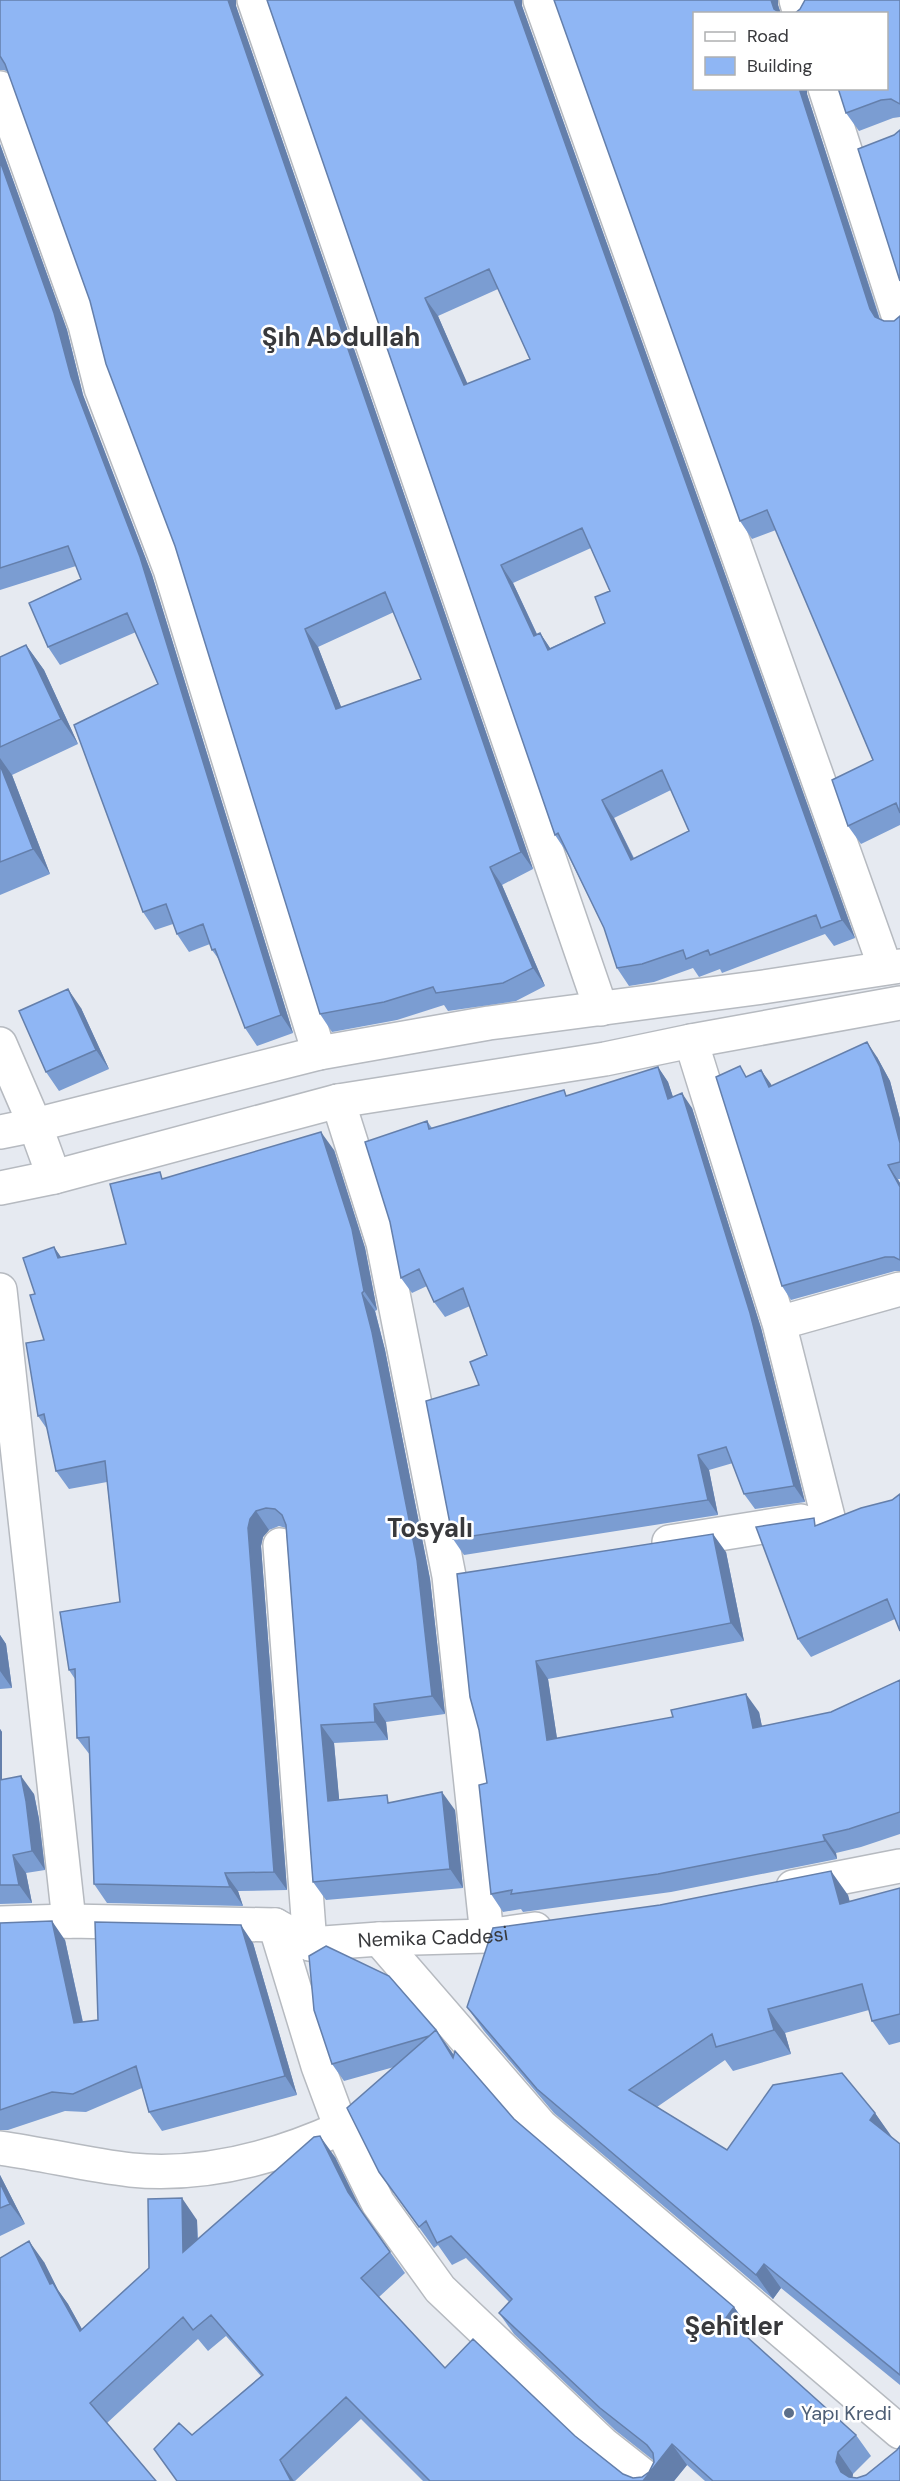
<svg xmlns="http://www.w3.org/2000/svg" width="900" height="2481" font-family="'DM Sans',sans-serif">
  <rect width="100%" height="100%" fill="#e6eaf1"/>
  <g fill="none" stroke-linecap="round" stroke-linejoin="round">
    <defs>
      <path id="minor" d="M254,0L601,1009
        M540,0L885,967
        M796,0L800,14
        M0,88L85,325L101,388L170,569L319,1053
        M825,88L900,321
        M691,1041L779,1323L828,1517
        M0,1044L35,1125L54,1177
        M338,1101L383,1243L449,1576L487,1936
        M0,1290L69,1921
        M779,1323L900,1289
        M669,1542L801,1521
        M280,1545L310,1944
        M275,1925L318,2066L341,2128L378,2203L440,2289L603,2444L650,2481
        M379,1939L541,2126L900,2432
        M0,2148C44,2154 87,2165 131,2170C204,2177 275,2158 341,2128"/>
      <g id="major">
        <path d="M0,1132L35,1125L319,1053L489,1023L763,987L900,966"/>
        <path d="M0,1188L54,1177L338,1101L605,1059L691,1041L900,1003"/>
        <path d="M793,1887L900,1866"/>
        <path id="s1" d="M0,1923L69,1921L275,1925L310,1944L379,1939L487,1936L535,1929"/>
      </g>
    </defs>
    <use href="#minor" stroke="#b6bac0" stroke-width="36"/>
    <use href="#major" stroke="#b6bac0" stroke-width="36"/>
    <use href="#minor" stroke="#fff" stroke-width="33"/>
    <use href="#major" stroke="#fff" stroke-width="33"/>
  </g>
  <path fill="#7b9dd2" fill-rule="evenodd" d="M0,0H236V6L533,869L502,885L545,986L516,1001L448,1011L444,1005L397,1020L332,1032L320,1014L175,546L90,301L8,72L4,70H0ZM394,612L421,679L341,707L318,647Z
    M267,0H522V6L855,938L834,946L825,934L722,973L720,969L699,977L693,968L654,982L629,986L617,968L604,928L567,853L555,835ZM498,289L530,359L467,384L438,316ZM591,548L610,591L605,623L550,648L540,633L537,634L513,583ZM671,790L689,831L634,858L614,818Z
    M900,0V117L893,118L859,131L846,113L886,88L800,9L805,1Z
    M778,5L880,319L884,321H894L900,316V825L861,844L848,826L873,760L776,530L752,539L740,521Z
    M0,144L67,330L83,395L152,575L293,1033L257,1046L245,1028L220,961L212,950L210,944L189,952L177,934L173,924L155,930L143,912L158,684L136,632L60,665L48,647L81,579L76,566L0,590Z
    M26,645L44,670L78,744L12,775L50,874L0,895V657Z
    M81,1008L109,1069L59,1091L46,1072Z
    M877,1057L890,1081L900,1119V1179H898L900,1183V1271H895L791,1300L782,1286L748,1076L771,1086Z
    M658,1067L668,1082L673,1097L692,1108L761,1328L805,1502L755,1509L744,1494L733,1463L709,1470L718,1515L464,1555L453,1539L479,1385L487,1355L470,1306L445,1317L434,1302L427,1286L412,1293L401,1278L427,1121L432,1128L568,1096Z
    M334,1150L365,1248L377,1310L375,1311L385,1350L430,1579L445,1714L386,1722L388,1740L334,1743L339,1800L392,1802L455,1810L463,1888L326,1900L313,1882L286,1528L279,1526L269,1530L263,1537L261,1546L287,1890L238,1891L243,1906L107,1903L94,1884L90,1755L77,1738L75,1679L69,1670L120,1602L107,1482L69,1489L56,1471L47,1429L38,1416L44,1340L35,1294L54,1247L61,1257L126,1244L165,1178Z
    M892,1500L895,1619L811,1657L798,1639L819,1524Z
    M726,1552L744,1641L548,1679L557,1739L759,1712L762,1727L831,1712L900,1680V1834L861,1847L836,1853L837,1859L671,1892L523,1912L521,1909L503,1912L491,1894L487,1783L479,1730L470,1697Z
    M0,1635L6,1644L12,1688L0,1689Z
    M0,1729L2,1732V1780L34,1794L39,1819L45,1870L26,1873L32,1903L0,1904Z
    M900,1888V2042L889,2045L872,2021L869,2010L785,2033L791,2054L733,2071L725,2060L657,2107L727,2150L875,2113L891,2137L900,2144V2385L781,2288L773,2299L554,2113L484,2031L467,2007L848,1895L849,1902Z
    M0,1923L65,1940L83,2022L98,2020L253,1943L297,2095L162,2131L149,2112L142,2088L86,2112L65,2111L8,2130H0Z
    M436,2030L454,2055L514,2119L734,2307L749,2328L744,2335L856,2435L871,2456L853,2474L852,2478L900,2481H705L687,2465L674,2481H423L361,2419L295,2481H177L192,2435L261,2376L226,2336L208,2351L198,2339L107,2423L0,2481L44,2262L58,2290L68,2304L82,2329L149,2268L197,2220L198,2239L335,2157L362,2212L405,2273L379,2297L445,2368L575,2436L623,2474L633,2478L642,2477L649,2472L654,2462L653,2460L615,2430L514,2334L499,2313L509,2302L466,2258L452,2265L438,2245L434,2248L379,2172L394,2067L344,2081L332,2064Z
    M0,2175L25,2224L0,2236Z"/>
  <path fill="#647fab" d="M228,0H236V6L533,869L521,852Z
    M514,0H522V6L855,938L842,920Z
    M771,0H778V5L781,14L774,9Z
    M799,88H807V94L882,327L870,309Z
    M0,144L67,330L83,395L152,575L293,1033L281,1015L0,161Z
    M425,298L438,316L476,403L464,385Z
    M501,565L513,583L546,654L534,636Z
    M305,629L318,647L349,727L336,709Z
    M540,633L552,651L548,650Z
    M26,645L44,670L78,744L61,719Z
    M0,758L12,775L50,874L33,849L0,765Z
    M602,800L614,818L643,878L631,860Z
    M490,867L502,885L545,986L533,968Z
    M68,989L81,1008L109,1069L96,1050Z
    M867,1042L877,1057L890,1081L900,1119V1143Z
    M658,1067L668,1082L679,1115L668,1099Z
    M761,1070L771,1084L779,1101L769,1087Z
    M682,1093L692,1108L761,1328L805,1502L794,1486Z
    M321,1132L334,1150L365,1248L377,1310L364,1291Z
    M888,1165L900,1183V1187Z
    M54,1247L67,1266L58,1258Z
    M362,1293L375,1311L385,1350L430,1579L445,1714L432,1696Z
    M698,1455L709,1470L718,1515L708,1500Z
    M256,1511L269,1530L263,1537L261,1546L287,1890L274,1872L248,1528L250,1519Z
    M713,1534L726,1552L744,1641L731,1623Z
    M0,1635L6,1644L12,1688L0,1671Z
    M536,1661L548,1679L560,1758L547,1740Z
    M746,1694L759,1712L766,1746L753,1728Z
    M374,1704L386,1722L388,1740L375,1722Z
    M321,1725L334,1743L341,1819L328,1801Z
    M0,1729L2,1732V1801L0,1798Z
    M21,1776L34,1794L39,1819L45,1870L32,1851Z
    M442,1792L455,1810L463,1888L450,1869Z
    M823,1835L836,1853L837,1859L825,1841Z
    M13,1855L26,1873L32,1903L19,1885Z
    M831,1871L848,1895L857,1928L840,1904Z
    M225,1873L238,1891L243,1906L230,1887Z
    M52,1921L65,1940L87,2042L74,2023Z
    M241,1925L253,1943L297,2095L285,2076Z
    M768,2009L785,2033L791,2054L774,2030Z
    M436,2030L451,2051L468,2080L453,2058Z
    M875,2113L892,2137L870,2120Z
    M320,2136L335,2157L363,2214L348,2192Z
    M0,2175L25,2224L10,2204L0,2183Z
    M182,2198L197,2220L198,2273L183,2252Z
    M29,2241L44,2262L58,2290L68,2304L95,2353L80,2331L50,2284Z
    M764,2264L781,2288L773,2299L756,2275Z
    M734,2307L749,2328L741,2339L726,2318Z
    M672,2444L687,2465L674,2481H643Z
    M838,2452L853,2474L852,2481L841,2472L836,2462Z
    M280,2460L294,2481H291Z"/>
  <path fill="#8fb6f4" stroke="#647fab" stroke-width="1.5" fill-rule="evenodd" d="M0,0H228L521,852L490,867L533,968L503,983L436,993L433,987L384,1002L320,1014L175,546L106,364L90,301L5,64L0,56ZM385,592L421,679L336,709L305,629Z
    M267,0H514L842,920L821,928L816,915L710,955L708,950L686,959L683,950L642,964L617,968L604,928L558,833L555,835ZM489,269L530,359L464,385L425,298ZM582,528L610,591L595,597L605,623L548,650L540,633L534,636L501,565ZM662,770L689,831L631,860L602,800Z
    M554,0H771L774,9L782,14H694V88H799L870,309L875,317L884,321H894L900,316V813L896,803L848,826L832,780L873,760L767,510L740,521Z
    M805,0H900V104L891,99L881,100L846,113L838,88H886V14H794L800,9Z
    M900,130V281L858,149L894,135Z
    M0,161L54,313L71,377L140,557L281,1015L245,1028L215,949L212,950L203,924L177,934L166,904L143,912L74,725L158,684L127,613L48,647L29,603L81,579L68,546L0,568Z
    M26,645L61,719L0,747V657Z
    M0,765L33,849L0,862Z
    M68,989L96,1050L46,1072L19,1011Z
    M867,1042L880,1067L900,1143V1162L888,1165L900,1187V1260L894,1257H885L782,1286L716,1077L740,1066L746,1077L761,1070L769,1087Z
    M658,1067L668,1099L682,1093L750,1313L794,1486L744,1494L726,1447L698,1455L708,1500L453,1539L426,1401L479,1385L470,1362L487,1355L463,1288L434,1302L419,1269L401,1278L390,1222L365,1142L427,1121L429,1129L564,1090L566,1096Z
    M321,1132L352,1229L364,1291L362,1293L372,1332L417,1560L432,1696L374,1704L375,1722L321,1725L328,1801L387,1795L388,1803L442,1792L450,1869L313,1882L286,1525L282,1515L275,1509L266,1508L256,1511L250,1519L248,1528L274,1872L225,1873L230,1887L94,1884L89,1737L77,1738L75,1669L69,1670L60,1612L120,1602L105,1461L56,1471L44,1414L38,1416L26,1343L44,1340L30,1295L35,1294L23,1258L54,1247L58,1258L126,1244L110,1184L160,1172L162,1179Z
    M900,1494V1631L887,1599L798,1639L756,1527L814,1518L815,1526L861,1508L892,1500Z
    M713,1534L731,1623L536,1661L547,1740L673,1717L671,1710L746,1694L753,1728L831,1712L900,1680V1812L849,1829L823,1835L825,1841L658,1874L511,1894L512,1890L491,1894L479,1785L487,1783L479,1730L470,1697L457,1574Z
    M21,1776L26,1801L32,1851L13,1855L19,1885H0V1780Z
    M831,1871L840,1904L900,1888V2014L872,2021L862,1984L768,2009L774,2030L716,2047L712,2034L629,2090L727,2150L773,2085L842,2073L875,2113L870,2120L900,2144V2375L764,2264L756,2275L537,2089L467,2007L493,1928L660,1905Z
    M52,1921L74,2023L98,2020L95,1922L241,1925L285,2076L149,2112L136,2066L73,2094L52,2092L0,2110V1923Z
    M326,1946L389,1976L436,2030L429,2036L332,2064L314,2010L309,1956Z
    M436,2030L453,2058L455,2051L514,2119L734,2307L726,2318L856,2435L838,2452L836,2462L841,2472L849,2477L857,2478L866,2475L897,2450L900,2446V2481H713L672,2444L643,2481H430L346,2397L280,2460L291,2481H177L154,2449L179,2423L192,2435L263,2375L211,2315L193,2330L183,2317L90,2403L156,2481H0V2258L29,2241L50,2284L53,2283L80,2331L149,2268L148,2199L182,2198L183,2252L314,2137L320,2136L348,2192L390,2252L361,2278L445,2368L473,2339L575,2436L623,2474L633,2478L642,2477L649,2472L654,2462L653,2453L647,2445L600,2408L499,2313L512,2299L451,2236L437,2243L426,2221L419,2227L379,2172L347,2108Z
    M0,2183L10,2204L0,2208Z"/>
  <circle fill="#5c6f8a" stroke="#fff" stroke-width="2" cx="789" cy="2413" r="6"/>
  <g text-anchor="middle" stroke-width="5" stroke-linejoin="round" paint-order="stroke">
    <g font-size="20" fill="#38393c" stroke="#fff">
      <text dy="7" stroke="none"><textPath href="#s1" startOffset="438">Nemika Caddesi</textPath></text>
    </g>
    <g font-size="20" fill="#4e5e75" stroke="#fff" text-anchor="start">
      <text x="801" y="2420">Yapı Kredi</text>
    </g>
    <g font-size="26" font-weight="bold" fill="#38393c" stroke="#fff">
      <text x="341" y="346">Şıh Abdullah</text>
      <text x="430" y="1537">Tosyalı</text>
      <text x="734" y="2335">Şehitler</text>
    </g>
  </g>
  <rect x="693" y="12" width="195" height="78" fill="#ffffff" stroke="#afb0b1" stroke-width="1.5"/>
  <rect x="705" y="32" width="30" height="9" fill="#ffffff" stroke="#afb0b1" stroke-width="1.5"/>
  <text x="747" y="42" font-size="18" fill="#38393c">Road</text>
  <rect x="705" y="57" width="30" height="18" fill="#8fb6f4" stroke="#afb0b1" stroke-width="1.5"/>
  <text x="747" y="72" font-size="18" fill="#38393c">Building</text>
</svg>
